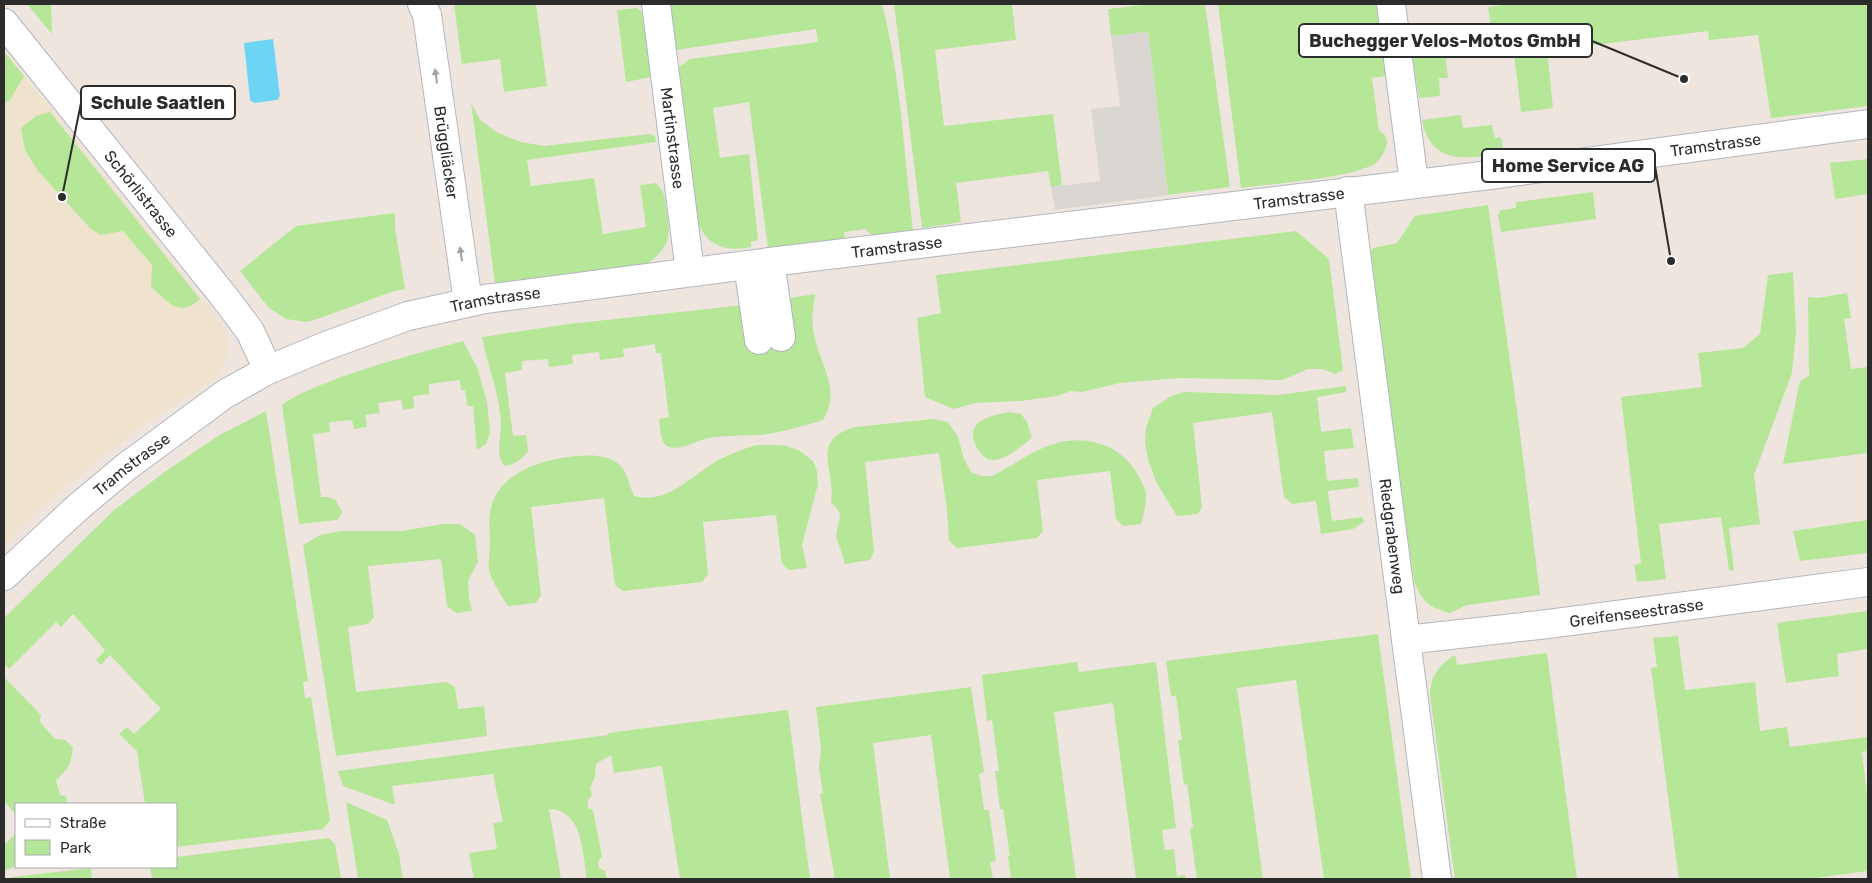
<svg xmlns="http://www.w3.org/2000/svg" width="1872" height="883" font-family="Rubik,sans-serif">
  <rect width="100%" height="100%" fill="#eee6de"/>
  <path fill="#f0e3cd" d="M4,50L217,318L225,331L228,342L227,354L224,364L218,376L211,382L148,421L96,462L45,505L4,545Z"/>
  <path fill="#b6e698" d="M27,4H51L52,34Z
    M454,4H536L547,86L504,92L500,59L462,64Z
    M670,4H882C901,77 904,155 913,230L872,235L865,229L844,232L845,239L768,248L749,102L713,108L720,158L749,154L758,240L751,242V247C727,252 709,247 698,224L679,67L690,59L818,42L816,29L676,50Z
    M894,4H1012L1016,40L935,50L944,126L1053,114L1062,185L1051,187L1048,171L956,183L961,222L922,228Z
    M1154,4H1205L1230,187L1168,195L1148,32L1111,36L1108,9Z
    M1218,4H1376L1386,76L1372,78L1379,131L1385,135L1387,142C1386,149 1383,156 1377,162C1358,178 1269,184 1241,188Z
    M1512,4H1868V106L1771,118L1758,35L1709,40L1708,31L1578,47L1547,49L1553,108L1521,112L1514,54L1520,53L1518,35L1512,36L1510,24L1491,26L1488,7Z
    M637,8L642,12L651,77L626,82L617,10Z
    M1480,27L1481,35L1452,39L1454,58L1446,59L1448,78H1439L1440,96L1419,98L1412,55C1435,29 1448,31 1480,27Z
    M4,52L24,76L10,100L4,104Z
    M471,102L480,120L498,133L521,142L544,146L649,134L655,136L656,142L527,160L531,186L594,178L603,234L646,227L640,185L656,183C666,194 665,197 667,212C671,237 669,248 647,264L495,283Z
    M50,112L200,299C178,319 169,302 151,287L152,265L123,231L101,235L91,229L38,171L25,150L21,128L36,116Z
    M1461,115L1463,128L1492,125L1495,138L1501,137L1504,153C1467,159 1431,166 1422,120Z
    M1868,159V194L1835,199L1830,163Z
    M1593,192L1596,219L1501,232L1498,215L1501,210L1516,208V202Z
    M1488,205L1519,425L1540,595L1467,605L1450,613C1428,607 1422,602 1414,581L1368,257L1373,248L1397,243L1415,216Z
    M395,213V228L405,289L394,291L320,318L307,322L286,319L268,307L240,271L296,226Z
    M1296,231L1329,259L1343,370L1335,374L1323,369H1308L1282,380L1179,378L1120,383L1082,392L1071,391L1057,396L1020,401L975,403L954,409L925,397L917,318L941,313L936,275Z
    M1793,272L1796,332L1792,373L1754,475L1760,524L1729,528L1734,571L1729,570L1721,517L1659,524L1666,579L1637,582L1634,565L1641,563L1621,397L1702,387L1698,353L1743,348L1760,334L1768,275Z
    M1847,293L1851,318L1844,319L1851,369L1868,367V453L1783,464L1800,381L1809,376L1808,297L1818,298Z
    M815,294C814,305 811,318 813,328C817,362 843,388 823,420C802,426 781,433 759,435C743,436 726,435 709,438C696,440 683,451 669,447C660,444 660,426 659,419L669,417L661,353H656L655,344L623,349L624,357L600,360L599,352L572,355L573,364L549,367L548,359L522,361V370L505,373L513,436L526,435L528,451C525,458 513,465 505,466C495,458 501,437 501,425C500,395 488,367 482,337L569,324L744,305Z
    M463,341L477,367L487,402L490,433L486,444L477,450L473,406H467L465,390H461L460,380L429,384V394L413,396L414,408L403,410L401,400L378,403L380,413L365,415L367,427L354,429L352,420L329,422L330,432L313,434L321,497H327L336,500L342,512L340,517L337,520L299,524L282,405C300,392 321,385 341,377C381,363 422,352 463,341Z
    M1346,386V392L1317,397L1321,432L1351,428L1354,448L1324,451L1327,481L1358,478L1359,487L1328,491L1332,521L1363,517L1364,522L1353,529L1321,534L1316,501L1292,504L1284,497L1272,412L1193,423L1202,507L1198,514L1177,516L1156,482L1148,459L1145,443L1146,428L1153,408L1171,396L1184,392L1278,395Z
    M266,411L308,681L303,682L305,698L311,697L330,820L323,829L176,847V804H145L137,751L119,734L127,727L134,734L161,709L110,655L101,665L96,660L105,650L73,614L61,627L56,622L9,669L4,663V618L113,511L166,471L218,436Z
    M1010,412L1021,414L1027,422L1032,438C1023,445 1004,461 992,460C980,460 968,436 975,427C981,417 999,414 1010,412Z
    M933,419L948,422L958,437L964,459L971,472L981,476H992C1014,465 1037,447 1061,442C1091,436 1120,446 1137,473C1140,479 1145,487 1146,494C1146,504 1144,514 1141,524L1123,526L1116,519L1110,471L1037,480L1043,531L1037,538L957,548L949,541L947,510L939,453L865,462L874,552L870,560L845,564C843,556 840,548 837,540C833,526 849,516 831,503C836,470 809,440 855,427Z
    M784,445L800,451L813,461L817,471L818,484L802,545L807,568L789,570L782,564L776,515L703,522L708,574L702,582L623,591L615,585L604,498L531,507L541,595L536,603L508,606C503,598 492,582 490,573C487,564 490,552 490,543C490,531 488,520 491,508C499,472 544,459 576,456C591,455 608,454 620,465C627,472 630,487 634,496C667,505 691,476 717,461C727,456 742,449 753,446C762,444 774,446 784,445Z
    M1868,520V553L1800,561L1793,531Z
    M443,524H460L475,535L478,562L468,581L469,598L472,611L456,613L447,606L441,559L368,566L374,617L368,624L348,627L356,692L446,682L455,687L458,709L484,706L487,736L336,756L303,545L320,535L341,531H402Z
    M1868,611V649L1837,654L1839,676L1786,683L1777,623Z
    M1378,634L1411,879H1324L1296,680L1237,688L1263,879H1197L1190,829L1193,828L1187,784L1184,785L1178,740H1182L1176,696H1171L1166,661Z
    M1678,636L1685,690L1755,682L1760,731L1787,727L1790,747L1868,737V751L1862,752L1868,803V871L1808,879H1679L1651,668L1657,667L1653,638Z
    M1547,653L1577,879H1455L1430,695C1430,676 1440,664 1455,655L1457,665Z
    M1077,662L1079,672L1156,662L1176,828L1162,830L1165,850L1174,849L1177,877L1185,875L1186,879H1136L1113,703L1054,712L1076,879H1011L1008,856H1010L1003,809H1000L995,771H999L992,720L987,721L982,675Z
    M4,677L41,715L40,722L55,739L65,740L73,747C72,762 67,771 56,780L60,795L66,796L67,804H16V815L4,801Z
    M971,687L984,772L979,774L984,810H989L996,861L990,862L993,879H950L931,735L873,743L890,879H835L820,794L823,793L819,767L821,749L816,707Z
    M788,710L810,879H680L662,766L614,773L611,755C606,759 601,760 596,764L595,777L590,788L592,796L588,800V808L593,810L602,857L598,861L599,868L605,871L607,879H587C583,855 583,809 549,809L561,879H474L469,853L497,849L493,823L503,822L493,774L392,786L395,805L343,786L338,771L608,735V733Z
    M346,802L387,820L399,854L403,879H358Z
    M16,833V866L4,871V845Z
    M329,838L335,844L341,879H152L150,867H176V857Z
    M91,868L92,879H9L13,877Z"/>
  <path fill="#dad6d1" d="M1148,32L1168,195L1055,210L1051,187L1100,181L1091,109L1120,106L1111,36Z"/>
  <path fill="#6dd5f3" d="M273,39L280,96L277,100L254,103L250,100L244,43Z"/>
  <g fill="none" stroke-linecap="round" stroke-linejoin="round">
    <defs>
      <g id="minor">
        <path id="s1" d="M422,4L427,15L468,302"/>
        <path id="s2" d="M656,4L690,272"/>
        <path d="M1391,4L1414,183"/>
        <path id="s3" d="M4,23L222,294L250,331L268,370"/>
        <path id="s4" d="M1348,191L1437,879"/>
        <path d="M770,262L781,337"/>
        <path d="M748,265L759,340"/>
        <path id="s5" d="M4,576L77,508L126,467L225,394L268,370L323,347L408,316L485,299L770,262L1490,175L1868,124"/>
        <path id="s6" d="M1406,640L1548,624L1868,582"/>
      </g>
    </defs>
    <use href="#minor" stroke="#b2b5c0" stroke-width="30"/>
    <use href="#minor" stroke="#fff" stroke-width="28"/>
  </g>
  <defs><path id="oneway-solid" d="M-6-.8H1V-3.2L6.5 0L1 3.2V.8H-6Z" transform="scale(1.25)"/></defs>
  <g fill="#a0a0a0">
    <use href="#oneway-solid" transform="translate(436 76) rotate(-98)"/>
    <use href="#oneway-solid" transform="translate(461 254) rotate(-98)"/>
  </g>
  <g text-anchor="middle" stroke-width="4" stroke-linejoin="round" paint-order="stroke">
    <g font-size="16" fill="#2c2c2c" stroke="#fff">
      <text dy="6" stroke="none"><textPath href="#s2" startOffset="135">Martinstrasse</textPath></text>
      <text dy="6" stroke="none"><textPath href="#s5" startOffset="1805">Tramstrasse</textPath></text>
      <text dy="6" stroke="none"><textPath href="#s1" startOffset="151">Brüggliäcker</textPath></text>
      <text dy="6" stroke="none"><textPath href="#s3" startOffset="219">Schörlistrasse</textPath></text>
      <text dy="6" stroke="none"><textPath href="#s5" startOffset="1385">Tramstrasse</textPath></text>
      <text dy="6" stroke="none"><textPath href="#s5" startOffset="980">Tramstrasse</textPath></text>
      <text dy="6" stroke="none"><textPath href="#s5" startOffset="575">Tramstrasse</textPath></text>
      <text dy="6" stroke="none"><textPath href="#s5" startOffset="170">Tramstrasse</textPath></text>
      <text dy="6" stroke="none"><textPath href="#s4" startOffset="348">Riedgrabenweg</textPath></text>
      <text dy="6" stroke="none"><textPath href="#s6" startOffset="232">Greifenseestrasse</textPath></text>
    </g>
  </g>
  <path fill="none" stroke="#2c2c2c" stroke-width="2" d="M1684 79L1592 41M62 197L81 103M1671 261L1655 166"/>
  <g fill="#2c2c2c" stroke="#fff" stroke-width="2">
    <circle cx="1684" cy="79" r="5"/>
    <circle cx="62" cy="197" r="5"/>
    <circle cx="1671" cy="261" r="5"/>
  </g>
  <g fill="#fff" stroke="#2c2c2c" stroke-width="2">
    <rect x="1299" y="24" width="293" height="33" rx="5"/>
    <rect x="81" y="86" width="154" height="33" rx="5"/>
    <rect x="1482" y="149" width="173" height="33" rx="5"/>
  </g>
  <g font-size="18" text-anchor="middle" font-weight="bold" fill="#2c2c2c">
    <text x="1445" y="47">Buchegger Velos-Motos GmbH</text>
    <text x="158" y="109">Schule Saatlen</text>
    <text x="1568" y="172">Home Service AG</text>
  </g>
  <rect width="1872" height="883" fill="none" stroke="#2c2c2c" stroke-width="10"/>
  <rect x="15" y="803" width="162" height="65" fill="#ffffff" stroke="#ababab"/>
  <rect x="25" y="819" width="25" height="8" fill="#ffffff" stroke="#ababab"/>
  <text x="60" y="828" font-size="15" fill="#2c2c2c">Straße</text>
  <rect x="25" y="840" width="25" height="15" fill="#b6e698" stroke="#ababab"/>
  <text x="60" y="853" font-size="15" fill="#2c2c2c">Park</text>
</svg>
